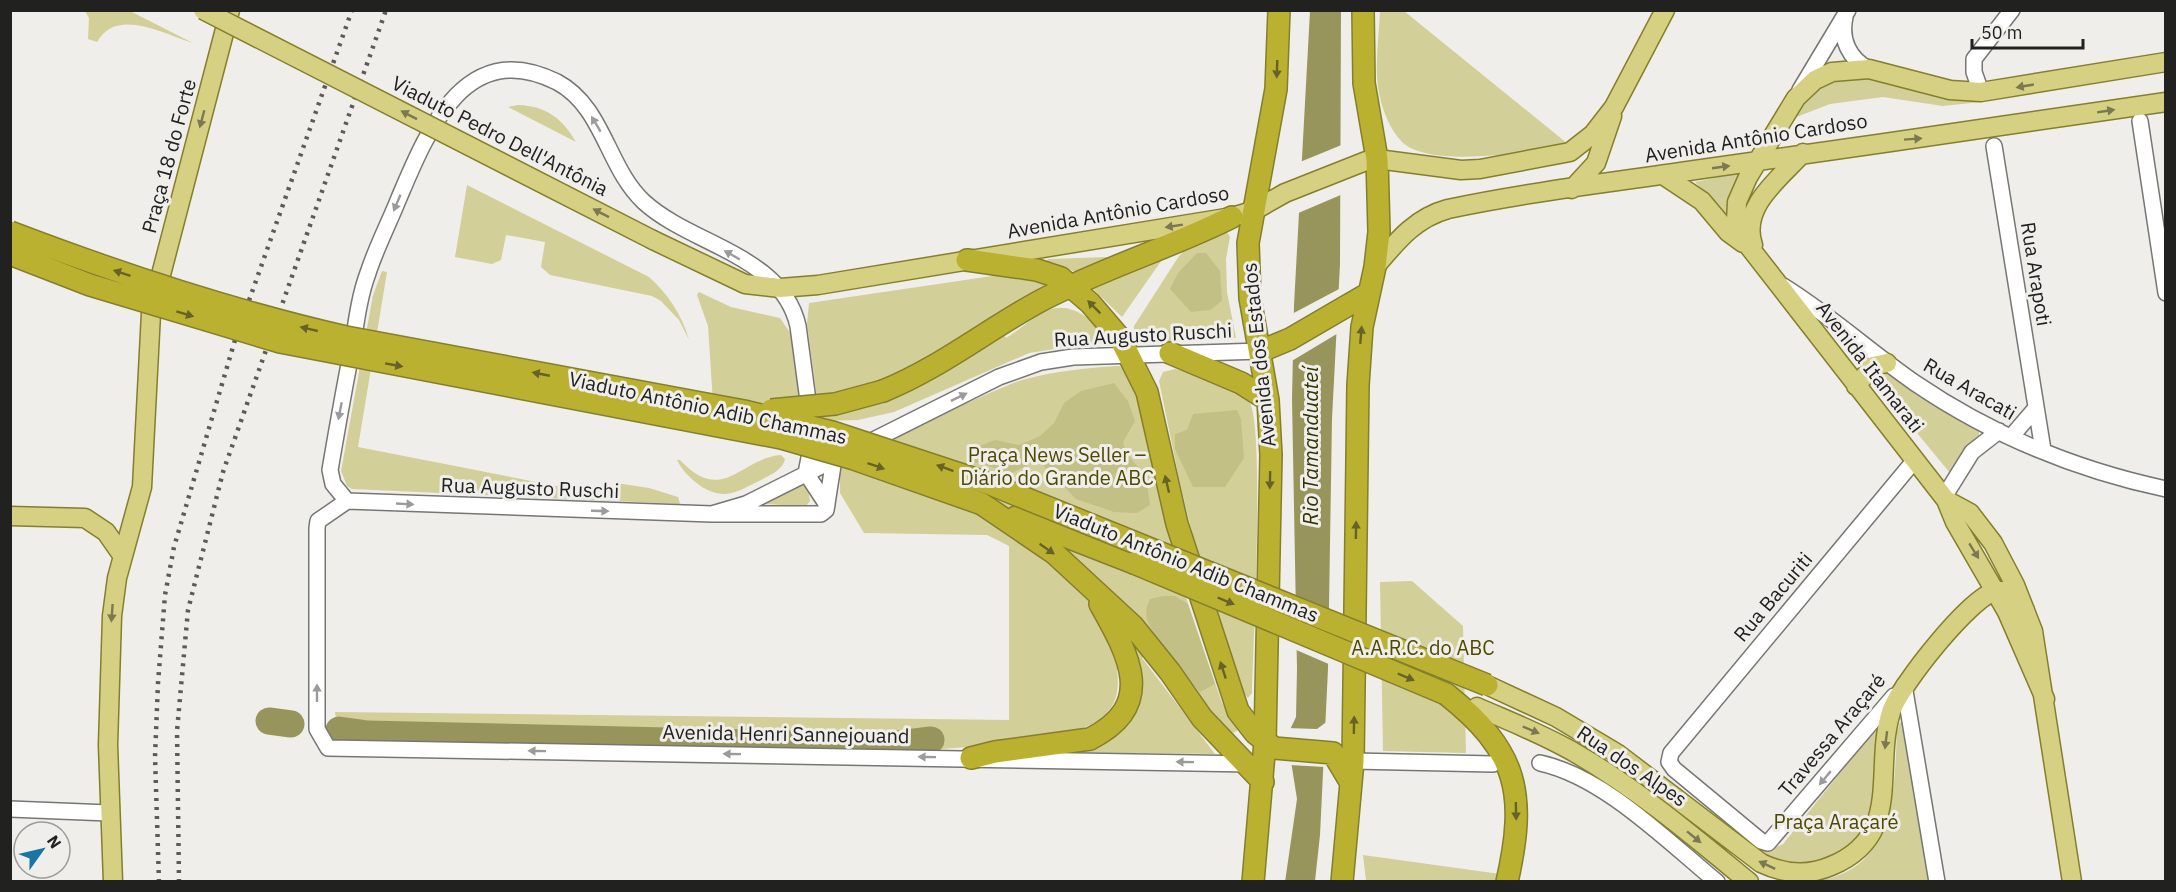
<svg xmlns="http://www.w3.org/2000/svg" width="2176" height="892" font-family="'IBM Plex Sans',sans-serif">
  <rect width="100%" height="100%" fill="#efeeeb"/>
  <path fill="#d2cf99" d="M85,11H130L193,43C163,34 117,7 97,42L88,39L89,18Z
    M1380,11H1404L1568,144C1531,152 1431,169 1402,142C1390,130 1382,109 1379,93C1374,67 1379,37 1380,11Z
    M1852,74L1980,99L1981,102L1943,106L1883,97L1830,104L1794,118C1811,92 1822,84 1852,74Z
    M518,105C546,106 562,118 576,142L508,107Z
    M1739,173L1730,196L1726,216L1695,182Z
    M467,185L649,277C668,294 682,315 689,340L679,320L661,301L652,296L550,275L541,267L545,242L506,235L501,260L492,264L455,257Z
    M1227,232L1230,237L1226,259L1227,292L1236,338L1146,343C1138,341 1133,334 1134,326L1179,256L1188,247Z
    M1107,257L1109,260L1076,272L1046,262L1048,259Z
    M1164,257L1122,317L1093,289V286Z
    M382,271L387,272L358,447L613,497L616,483L649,488L678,497L680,504L352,489L347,486L341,471L373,295Z
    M999,275L1030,277L1046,284L992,316L1006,338C1036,320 1052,292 1089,319C1096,324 1105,332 1106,341L1029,353L894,412L858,420L820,421L807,324L809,303Z
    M699,292L731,307L780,318L791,334L804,426L713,403L708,326L697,295Z
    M1118,366L1123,367L1134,384L1159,493L1188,604L1222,703L1238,730L1233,733L1215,717L1162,642L1142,658L1215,754L1052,752L1140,696L1142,680L1139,660L1117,669C1119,687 1118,702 1105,715C1077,744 958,747 917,751L346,739L338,732L335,712L1009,720V546L987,535L864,533L840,493V469C850,456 999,387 1022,380C1054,371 1086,368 1118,366Z
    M1175,369C1197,374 1235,382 1249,401C1265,422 1253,651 1252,693L1248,698L1244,694L1198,557L1180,483L1159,381L1163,372Z
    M1887,372L1925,399L1979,430V436L1961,454L1950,473L1874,381L1875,375Z
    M781,455L785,459C783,470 770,475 761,480C750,485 738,493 726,494C706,495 685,476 677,460H680C723,506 740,458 781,455Z
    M800,484L808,489L810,501L806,506L761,504Z
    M1412,581L1463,626L1466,753L1383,751L1380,582Z
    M1900,722L1904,724L1929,881L1810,882C1895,873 1894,796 1897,731Z
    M1877,730C1882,768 1880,821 1849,847C1843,851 1835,854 1829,858C1801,871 1775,862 1751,847L1753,845L1769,850L1783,844L1864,743Z
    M1363,855L1500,874L1497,881H1366Z"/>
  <path fill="#c3c086" d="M1197,253H1206L1220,271L1222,301L1210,310L1191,312L1170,289L1178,273Z
    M1114,383L1128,401L1135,421L1123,442L1126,453L1146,476L1150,505L1137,513L1114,512L1076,499L1038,460L1012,473L971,461L977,447L995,440L1019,445L1040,436L1054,423L1064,403L1081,391Z
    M1237,410L1241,419L1244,458L1225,487H1193L1175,449V434L1187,430L1193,414Z
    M1163,596H1175L1188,604L1215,684L1200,692C1188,678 1154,638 1148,622C1145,613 1146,607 1150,599Z"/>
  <path fill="#98955c" d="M1310,11H1341L1340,264L1332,419L1328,669L1320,835L1315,881L1285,882L1297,799L1287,736L1296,717L1297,669L1292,399L1294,305Z"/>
  <path fill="#efeeeb" d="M1344,144L1343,194L1296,214L1300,162Z
    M1339,289L1340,332L1290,362V315Z
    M1293,599L1332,615L1331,665L1294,649Z
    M1329,720L1327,770L1325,767L1290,765L1284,737L1286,728L1317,729Z"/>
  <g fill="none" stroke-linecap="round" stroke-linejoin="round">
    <path stroke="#98955c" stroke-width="27" d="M269,721L291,724
      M339,730L368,734L882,746L931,740"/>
    <defs>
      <path id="minor" d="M1845,17C1840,39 1849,59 1869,69
        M1800,90L1848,10
        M1981,92L1974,72V59L2012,10
        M2140,121L2166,293
        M1994,146L2043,450
        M1783,286C1830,315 1870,352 1915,383C1990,434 2077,470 2166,489
        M2011,437L2036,408
        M806,473L827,505
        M1944,497L1972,452L1999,431
        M347,501L318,521L317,528V729L328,748L1251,764
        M347,501L333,484L330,470C337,429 344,389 352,349C356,324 359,297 368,273C376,248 389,223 399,198C427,132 465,36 557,82C604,107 607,168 644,202C691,245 782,255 798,326L813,438L806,473
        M347,501L712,514H821L826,510L834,459
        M712,514L746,504L999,377L1041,362L1073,357L1261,351
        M1904,685L1937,882
        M1894,696L1768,843L1761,841L1674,769L1669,762L1671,753L1914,461
        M1353,761L1493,764
        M1540,763C1604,777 1666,840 1717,882
        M10,809L109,813"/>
      <path id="major" d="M1663,175L1702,201L1728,232L1743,243
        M1572,189L1596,163L1612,116
        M653,240L745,284L780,288L818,285L1232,217L1255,210L1285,193L1366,161L1377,159L1461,170L1480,169L1570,152L1593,134L1614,107L1665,10
        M1753,245C1740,207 1779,179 1803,153
        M1375,267C1397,241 1415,218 1448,209C1529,192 1613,182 1695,170C1852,147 2009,126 2166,102
        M1856,386L1873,366L1887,363
        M1946,500L1970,513L1993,543L2015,585L2033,631L2072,882
        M10,516L85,518L106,532L122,555
        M1487,685L1556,717L1618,754L1761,863C1784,874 1808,876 1831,866C1904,836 1873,770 1891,712C1898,688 1973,593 1997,591C2010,589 2018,602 2025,610
        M2045,699L2007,612L1955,522L1946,500L1740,235L1736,222L1737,202L1748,177L1796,98L1815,80L1832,72L1869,69L1950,90L1981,92L2166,62
        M1477,707C1511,722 1545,735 1577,754C1639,790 1694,837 1749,882
        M113,882L108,745L112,616L117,578L142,487L151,313L230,10"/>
      <path id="highway" d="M967,260L1037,270L1061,278L1090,303L1120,338L1147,392L1177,524L1238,711L1255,733L1274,748L1333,753L1351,783
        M1261,351L1290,339L1369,293
        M1170,353L1241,383L1268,400
        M883,391C940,368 988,329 1042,300C1103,268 1170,248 1232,217
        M982,504L1054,553L1133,626L1170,672L1202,718L1263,782
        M1016,517L1134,563
        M1446,694C1518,751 1527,793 1507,882
        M971,758L995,752L1090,739C1158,705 1128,654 1100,604
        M1253,882L1265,742L1271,455L1268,400L1250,298L1248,243L1276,89L1279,10
        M1342,882L1353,761L1358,385L1362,327L1375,267L1379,232L1377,159L1364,83L1363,10"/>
    </defs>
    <use href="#minor" stroke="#767673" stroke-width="18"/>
    <use href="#major" stroke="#847f2b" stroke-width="21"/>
    <use href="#highway" stroke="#847f2b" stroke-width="24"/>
    <use href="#minor" stroke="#fff" stroke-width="15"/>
    <use href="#major" stroke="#d6d083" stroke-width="18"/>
    <use href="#highway" stroke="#bab131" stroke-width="21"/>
    <path stroke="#5b5b59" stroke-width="4.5" stroke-dasharray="3 6" stroke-linecap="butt" d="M159,882L155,757L158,683L165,595L174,547L235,340L352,10
      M179,882L177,731L188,610L223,472L386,10"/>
    <defs>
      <path id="major-bridge" d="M203,10L653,240"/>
      <path id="highway-bridge" d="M10,232C120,274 232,311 346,337L744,411L832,432L990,484L1487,685
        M10,254L90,285L280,342L781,438L854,459L982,504
        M771,410L835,404L883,391
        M1134,563L1446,694"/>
    </defs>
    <use href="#major-bridge" stroke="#847f2b" stroke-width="21" stroke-linecap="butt"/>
    <use href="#highway-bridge" stroke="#847f2b" stroke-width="24" stroke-linecap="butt"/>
    <use href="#major-bridge" stroke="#d6d083" stroke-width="18"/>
    <use href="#highway-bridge" stroke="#bab131" stroke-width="21"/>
  </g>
  <defs><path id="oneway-solid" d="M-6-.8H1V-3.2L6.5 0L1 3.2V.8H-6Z" transform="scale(1.5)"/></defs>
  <g fill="#666228">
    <use href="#oneway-solid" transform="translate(1277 69) rotate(92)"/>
    <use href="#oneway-solid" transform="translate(122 273) rotate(-162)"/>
    <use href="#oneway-solid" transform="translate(1094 307) rotate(-135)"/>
    <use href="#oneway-solid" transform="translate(185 314) rotate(17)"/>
    <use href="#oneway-solid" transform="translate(309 329) rotate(-167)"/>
    <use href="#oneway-solid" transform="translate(1361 335) rotate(-85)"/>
    <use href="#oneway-solid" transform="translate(394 365) rotate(10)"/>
    <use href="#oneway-solid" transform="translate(541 374) rotate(-169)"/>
    <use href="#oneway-solid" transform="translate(876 466) rotate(19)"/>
    <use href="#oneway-solid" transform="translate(945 468) rotate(-160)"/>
    <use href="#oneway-solid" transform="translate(1270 480) rotate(91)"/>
    <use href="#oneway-solid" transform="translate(1167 484) rotate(-103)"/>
    <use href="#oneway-solid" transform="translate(1356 530) rotate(-89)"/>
    <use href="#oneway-solid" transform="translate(1047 549) rotate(35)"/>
    <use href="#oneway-solid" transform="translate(1226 601) rotate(23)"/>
    <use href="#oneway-solid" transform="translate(1223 670) rotate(-108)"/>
    <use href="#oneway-solid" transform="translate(1406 677) rotate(23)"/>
    <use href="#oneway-solid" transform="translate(1354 725) rotate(-89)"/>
    <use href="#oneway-solid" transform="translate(1516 811) rotate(89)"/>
  </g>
  <g fill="#7c7852">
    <use href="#oneway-solid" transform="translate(2025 86) rotate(170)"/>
    <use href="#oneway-solid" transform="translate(2106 111) rotate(-9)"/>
    <use href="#oneway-solid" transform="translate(409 115) rotate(-153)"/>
    <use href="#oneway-solid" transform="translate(202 119) rotate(105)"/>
    <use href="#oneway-solid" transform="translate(1913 139) rotate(-4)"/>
    <use href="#oneway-solid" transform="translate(1721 167) rotate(-8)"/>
    <use href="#oneway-solid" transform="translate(601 213) rotate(-153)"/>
    <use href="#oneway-solid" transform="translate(1174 226) rotate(171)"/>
    <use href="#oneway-solid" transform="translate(1974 551) rotate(58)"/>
    <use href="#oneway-solid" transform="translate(112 613) rotate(94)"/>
    <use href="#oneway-solid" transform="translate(1531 730) rotate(23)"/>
    <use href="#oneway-solid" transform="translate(1886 740) rotate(97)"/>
    <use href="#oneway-solid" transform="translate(1694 837) rotate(39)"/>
    <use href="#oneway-solid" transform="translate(1767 865) rotate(-155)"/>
  </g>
  <g fill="#9b9b9b">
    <use href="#oneway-solid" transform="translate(596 124) rotate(-121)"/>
    <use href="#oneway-solid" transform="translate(397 203) rotate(113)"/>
    <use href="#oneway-solid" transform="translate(732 255) rotate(-150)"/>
    <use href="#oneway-solid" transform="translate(959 397) rotate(-26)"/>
    <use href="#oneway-solid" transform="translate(340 411) rotate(101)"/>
    <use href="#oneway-solid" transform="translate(405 504) rotate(3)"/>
    <use href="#oneway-solid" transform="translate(600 511) rotate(2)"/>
    <use href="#oneway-solid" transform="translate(317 693) rotate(-90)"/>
    <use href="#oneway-solid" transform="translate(537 751) rotate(-179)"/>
    <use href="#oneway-solid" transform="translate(732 754) rotate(-179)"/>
    <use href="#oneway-solid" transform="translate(927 757) rotate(-179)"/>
    <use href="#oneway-solid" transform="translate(1185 762) rotate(-179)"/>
    <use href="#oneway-solid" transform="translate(1825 778) rotate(130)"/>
  </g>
  <g text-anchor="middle" stroke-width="6" stroke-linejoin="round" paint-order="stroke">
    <g font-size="20" fill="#212120" stroke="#efeeeb">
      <text transform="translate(500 136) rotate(27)" y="7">Viaduto Pedro Dell'Antônia</text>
      <text transform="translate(1756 138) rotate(-9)" y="7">Avenida Antônio Cardoso</text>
      <text transform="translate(169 156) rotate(-75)" y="7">Praça 18 do Forte</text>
      <text transform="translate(1118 212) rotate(-10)" y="7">Avenida Antônio Cardoso</text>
      <text transform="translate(2036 274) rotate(81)" y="7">Rua Arapoti</text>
      <text transform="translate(1143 335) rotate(-3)" y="7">Rua Augusto Ruschi</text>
      <text transform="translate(1259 355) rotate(-96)" y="7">Avenida dos Estados</text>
      <text transform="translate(1870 367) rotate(52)" y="7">Avenida Itamarati</text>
      <text transform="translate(1970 389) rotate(30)" y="7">Rua Aracati</text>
      <text transform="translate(708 408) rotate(12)" y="7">Viaduto Antônio Adib Chammas</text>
      <text transform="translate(530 488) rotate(2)" y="7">Rua Augusto Ruschi</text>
      <text transform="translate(1186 563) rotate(22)" y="7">Viaduto Antônio Adib Chammas</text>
      <text transform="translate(1773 597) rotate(-50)" y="7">Rua Bacuriti</text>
      <text transform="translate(786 734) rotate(1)" y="7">Avenida Henri Sannejouand</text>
      <text transform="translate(1832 735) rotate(-50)" y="7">Travessa Araçaré</text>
      <text transform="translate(1632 766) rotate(34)" y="7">Rua dos Alpes</text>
    </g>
    <g font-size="20" fill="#4e4900" stroke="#efeeeb">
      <text x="1057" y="462">Praça News Seller –<tspan x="1057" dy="23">Diário do Grande ABC</tspan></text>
      <text x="1423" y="655">A.A.R.C. do ABC</text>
      <text x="1836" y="829">Praça Araçaré</text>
    </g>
    <g font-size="21" font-style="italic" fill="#343101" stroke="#efeeeb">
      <text transform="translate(1311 446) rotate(-90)" y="7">Rio Tamanduateí</text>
    </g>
  </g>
  <rect width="2176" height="892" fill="none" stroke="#212120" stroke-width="24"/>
  <g transform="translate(42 850) rotate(56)"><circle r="28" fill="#efeeeb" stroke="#9d9c9a" stroke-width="1.5"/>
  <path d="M0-4.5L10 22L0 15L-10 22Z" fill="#1b75a4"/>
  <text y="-9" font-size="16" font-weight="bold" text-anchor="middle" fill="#212120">N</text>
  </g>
  <path d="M1972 39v9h111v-9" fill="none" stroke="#212120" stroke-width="3"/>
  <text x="1981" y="39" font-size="18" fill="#212120" stroke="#efeeeb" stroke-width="4.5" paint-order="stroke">50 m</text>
</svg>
